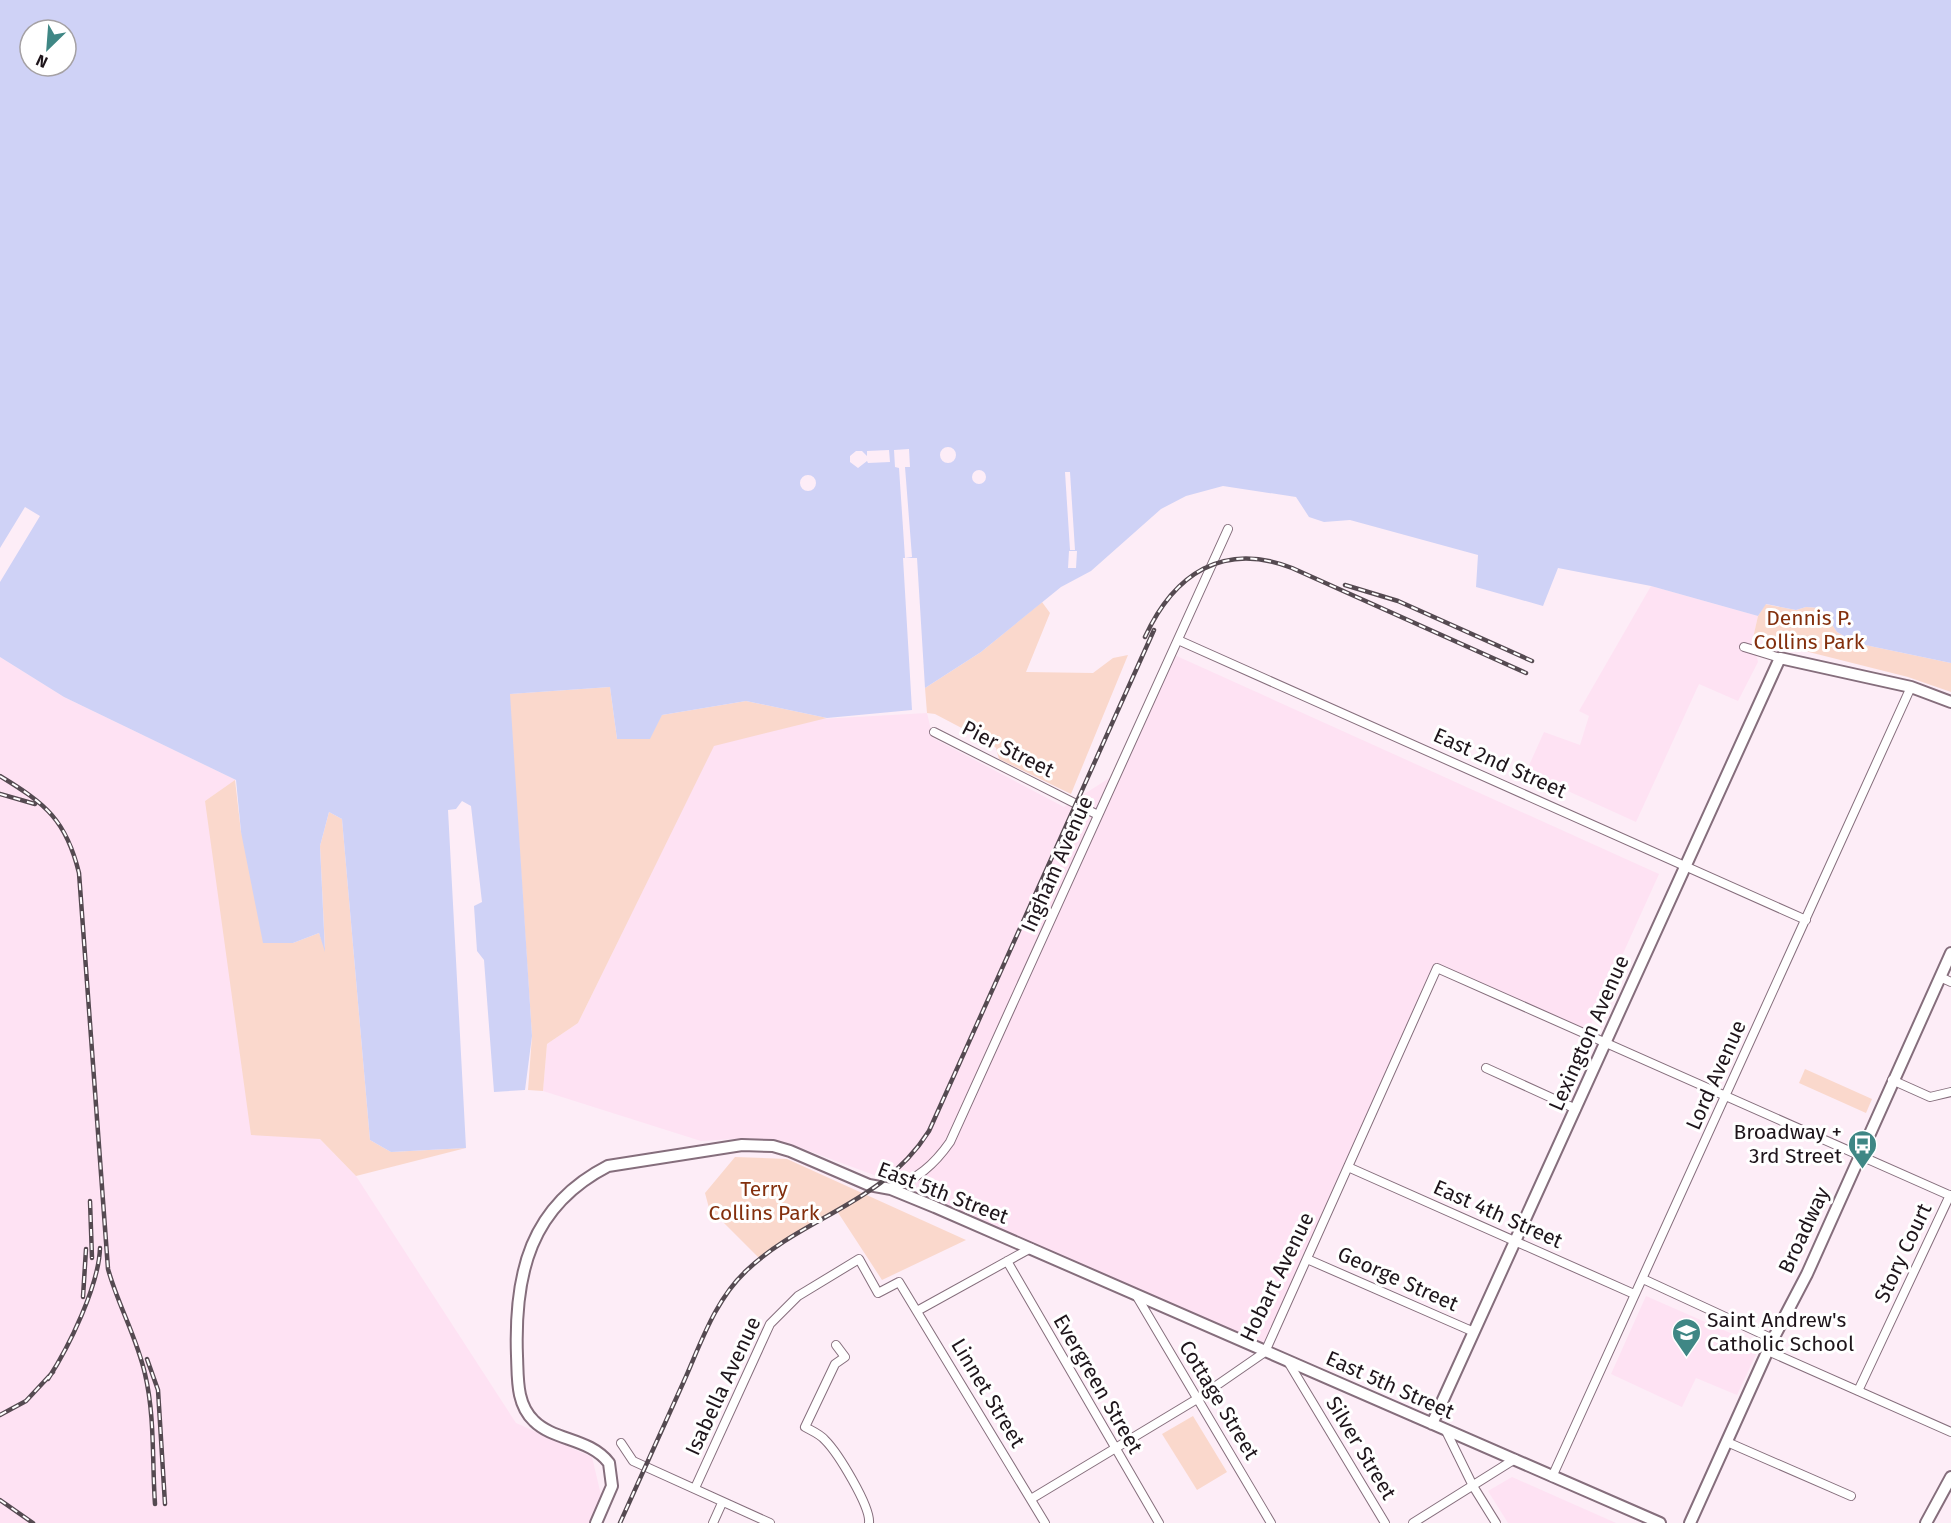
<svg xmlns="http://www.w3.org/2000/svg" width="1951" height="1523" font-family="'Fira Sans',sans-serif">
  <rect width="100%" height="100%" fill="#fdedf7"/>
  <path fill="#fee2f3" d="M1651,586L1758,616L1753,638L1758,662L1738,701L1699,684L1636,822L1526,772L1544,732L1580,745L1589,716L1579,711Z
    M1170,653L1659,874L1587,1033L1437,967L1264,1351L1015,1236L890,1181L793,1145L750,1138L701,1141L543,1091L547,1044L578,1023L714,745L820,719L927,713L933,738L1064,807L1114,775Z
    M0,657L64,697L236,780L205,801L320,1139L356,1176L516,1423L592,1457L601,1495L589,1523H0Z
    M1646,1296L1760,1346L1737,1395L1696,1378L1682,1407L1611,1374Z
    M1512,1477L1616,1523H1508L1488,1491Z"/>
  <path fill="#fad8cc" d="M1042,602L1050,613L1026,672L1093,673L1113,658L1128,655L1071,794L999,759L996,748L992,744L935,714L927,713L925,688L981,652Z
    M1765,604L1796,610L1806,607L1821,608L1837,632L1844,636L1846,641L1951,663V692L1908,677L1753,638L1758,616Z
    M610,687L617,739L662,715L746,701L827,718L714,746L578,1023L547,1044L543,1091L528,1090L532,1036L509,694Z
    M235,780L241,832L293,943L319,933L325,949L320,846L329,812L342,819L370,1140L391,1152L466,1148L356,1176L320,1139L251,1135L205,801Z
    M1805,1069L1872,1099L1866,1113L1799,1083Z
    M735,1157L787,1159L966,1240L882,1280L837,1211L759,1258L709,1208L705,1193Z
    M1193,1416L1227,1472L1197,1490L1162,1434Z"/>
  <path fill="#cfd2f6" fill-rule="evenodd" d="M0,0H1951V663L1846,641L1844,636L1837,632L1821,608L1806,607L1796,610L1766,604L1758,616L1651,586L1558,568L1543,606L1476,587L1478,555L1350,520L1324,522L1309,517L1296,497L1223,486L1186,496L1161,509L1091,571L1061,587L981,652L925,688L917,558H903L912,710L827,718L746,701L662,715L650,739H617L610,687L510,694L532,1036L525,1090L494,1092L484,960L477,951L474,906L482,902L471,806L462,801L456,809L448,810L466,1148L391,1152L370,1140L342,819L329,812L320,846L325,952L319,933L293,943H263L241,832L236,780L64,697L0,657ZM30,30H66V66H30Z"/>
  <path fill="#fdedf7" d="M940 455a8 8 0 1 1 16 0a8 8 0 1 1-16 0Z
    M909,449L910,467H905L912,557L905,558L899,468L895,467L894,450Z
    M889,450L890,462L868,463L867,461L858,468L850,462V456L856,451H862L867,456V451Z
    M972 477a7 7 0 1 1 14 0a7 7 0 1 1-14 0Z
    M1065,472H1070L1075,550H1070Z
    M800 483a8 8 0 1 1 16 0a8 8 0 1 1-16 0Z
    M25,507L40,516L0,582V548Z
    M1069,551H1077L1076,568H1068Z"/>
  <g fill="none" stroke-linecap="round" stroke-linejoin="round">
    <defs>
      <path id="street" d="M1178,640L1806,920
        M1744,647L1780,658
        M934,732L1098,815
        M1940,977L1951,982
        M1486,1068L1576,1109
        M1892,1080L1930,1097L1951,1092
        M1348,1167L1634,1294
        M891,1189C917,1179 934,1165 950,1142L1228,529
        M1307,1259L1474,1332
        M1007,1261L1159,1523
        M1643,1279L1773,1339
        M1136,1295L1271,1523
        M917,1311L1031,1248
        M836,1345L845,1357L835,1364L805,1427C812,1431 820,1434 825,1440C838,1453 871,1507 869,1523
        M1768,1351L1951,1432
        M1287,1360L1385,1523
        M1858,1391L1950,1195
        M1446,1431L1473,1486L1496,1523
        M1727,1442L1851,1496
        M621,1443L633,1461L770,1523
        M1552,1477L1911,687
        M695,1488L770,1324L798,1296L859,1259L878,1293L899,1282L1045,1523
        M1031,1499L1197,1399L1265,1352L1437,968L1951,1196
        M713,1523L722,1503
        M1413,1523L1515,1459"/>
      <path id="secondary" d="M1432,1424L1780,658L1911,687L1951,702
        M596,1523L612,1486L609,1463C590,1438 554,1441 534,1421C516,1404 518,1378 517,1356C514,1274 530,1206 608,1166L742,1145L773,1146L790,1151L869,1185L891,1189L935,1207L1660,1523
        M1690,1523L1773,1339L1807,1274L1951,953
        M1926,1523L1951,1477"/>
    </defs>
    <use href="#street" stroke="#856e7c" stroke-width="10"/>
    <use href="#secondary" stroke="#856e7c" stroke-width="14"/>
    <use href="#street" stroke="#fff" stroke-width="8"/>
    <use href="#secondary" stroke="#fff" stroke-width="10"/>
    <defs>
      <path id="rail" d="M1345,585L1398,601L1532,661
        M1145,637C1174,574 1223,541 1292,568L1526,673
        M0,776C46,804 66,820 79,873L108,1269C118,1305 137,1338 145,1374C155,1416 152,1462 155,1504
        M0,794L35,804
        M90,1201L92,1258
        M83,1297L86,1249
        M147,1359L158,1390L165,1504
        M48,1379C69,1347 99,1285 100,1248
        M0,1415L26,1401L53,1372
        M0,1500L33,1523
        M620,1523C641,1476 662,1429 684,1381C701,1343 715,1300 746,1271C805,1215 882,1205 929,1131L1154,630"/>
    </defs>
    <use href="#rail" stroke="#554a51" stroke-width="4.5"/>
    <use href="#rail" stroke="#fff" stroke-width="2" stroke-dasharray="7" stroke-linecap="butt"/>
  </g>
  <defs>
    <symbol id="bus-pin" viewBox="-11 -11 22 30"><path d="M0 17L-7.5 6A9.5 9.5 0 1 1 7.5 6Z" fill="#3f8785" stroke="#fff"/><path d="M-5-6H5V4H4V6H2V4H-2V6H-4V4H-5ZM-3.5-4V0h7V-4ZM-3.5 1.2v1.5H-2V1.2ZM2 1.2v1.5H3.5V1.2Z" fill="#fff"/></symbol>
    <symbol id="school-pin" viewBox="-11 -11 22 30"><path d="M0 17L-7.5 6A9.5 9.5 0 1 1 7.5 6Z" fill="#3f8785" stroke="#fff"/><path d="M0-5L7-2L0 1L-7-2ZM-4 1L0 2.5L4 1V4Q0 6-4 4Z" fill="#fff"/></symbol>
  </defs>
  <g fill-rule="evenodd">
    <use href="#bus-pin" x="1846" y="1128" width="33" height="45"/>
    <use href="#school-pin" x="1670" y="1316" width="33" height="45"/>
  </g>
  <g text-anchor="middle" stroke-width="6" stroke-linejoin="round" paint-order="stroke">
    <g font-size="21" fill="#832f0d" stroke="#fff">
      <text x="1809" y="625">Dennis P.<tspan x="1809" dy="24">Collins Park</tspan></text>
      <text x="764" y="1196">Terry<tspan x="764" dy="24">Collins Park</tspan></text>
    </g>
    <g font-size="21" fill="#1e151b" stroke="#fff">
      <text transform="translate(1008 749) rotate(27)" y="7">Pier Street</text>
      <text transform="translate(1500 763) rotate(24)" y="7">East 2nd Street</text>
      <text transform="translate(1057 864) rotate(-66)" y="7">Ingham Avenue</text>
      <text transform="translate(1589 1033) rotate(-66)" y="7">Lexington Avenue</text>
      <text transform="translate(1716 1075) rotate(-66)" y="7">Lord Avenue</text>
      <text transform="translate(943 1193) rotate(21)" y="7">East 5th Street</text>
      <text transform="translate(1498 1214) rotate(24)" y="7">East 4th Street</text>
      <text transform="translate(1804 1230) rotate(-65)" y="7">Broadway</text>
      <text transform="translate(1903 1253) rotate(-65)" y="7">Story Court</text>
      <text transform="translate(1277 1277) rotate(-64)" y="7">Hobart Avenue</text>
      <text transform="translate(1398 1279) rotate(24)" y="7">George Street</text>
      <text transform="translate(1098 1384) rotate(60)" y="7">Evergreen Street</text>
      <text transform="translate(1390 1385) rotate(24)" y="7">East 5th Street</text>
      <text transform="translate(723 1386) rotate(-65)" y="7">Isabella Avenue</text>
      <text transform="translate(988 1393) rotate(59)" y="7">Linnet Street</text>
      <text transform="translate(1219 1400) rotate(59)" y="7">Cottage Street</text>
      <text transform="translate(1361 1448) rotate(59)" y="7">Silver Street</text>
    </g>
    <g font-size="21" fill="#1e151b" stroke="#fff" text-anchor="end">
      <text x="1842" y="1139">Broadway +<tspan x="1842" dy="24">3rd Street</tspan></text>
      <text x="1707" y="1327" text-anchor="start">Saint Andrew's<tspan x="1707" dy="24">Catholic School</tspan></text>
    </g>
  </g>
  <g transform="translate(48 48) rotate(205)"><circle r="28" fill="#ffffff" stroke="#a5a1a4" stroke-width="1.5"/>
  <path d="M0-4.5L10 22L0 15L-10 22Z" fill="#3f8785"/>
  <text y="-9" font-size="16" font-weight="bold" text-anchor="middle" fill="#1e151b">N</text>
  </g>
</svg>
